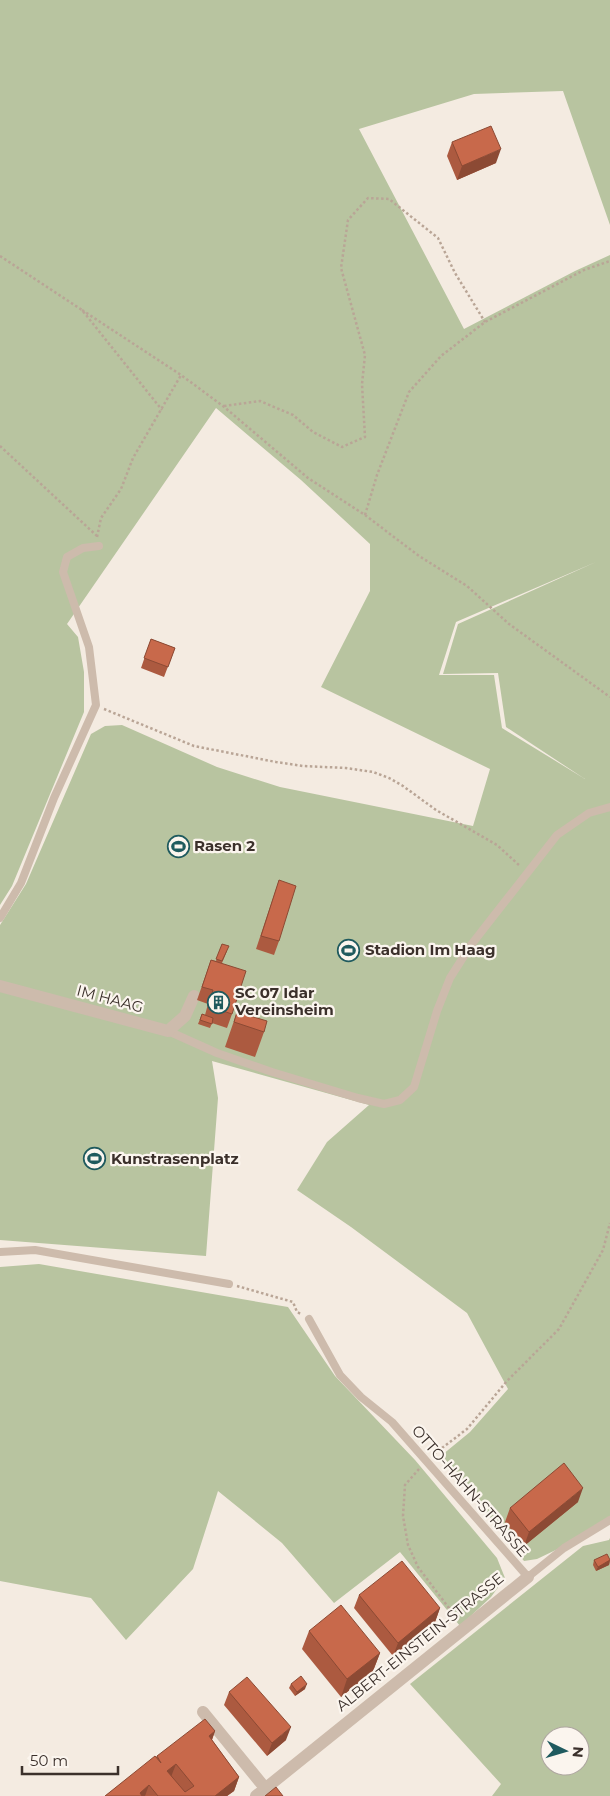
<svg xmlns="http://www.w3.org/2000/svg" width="610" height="1796" font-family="Montserrat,sans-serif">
  <rect width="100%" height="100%" fill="#f4ebe1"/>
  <path fill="#b8c4a0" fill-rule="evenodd" d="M0,0H610V225L563,91L474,94L359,129L464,329L575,271L610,255V1524L537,1559L524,1561L442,1455L470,1432L508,1389L467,1313L351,1227L297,1190L327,1142L369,1105L212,1061L218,1098L206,1256L0,1240V925L26,884L91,734L105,726L122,725L217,767L280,787L473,826L490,769L321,687L370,591V544L301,480L216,408L67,624L78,637L84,672V712L12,886L0,905ZM596,562L458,624L443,674L498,673L506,727L585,779L502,728L494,675H439L456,622Z
    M39,1264L288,1307L335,1376L415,1460L497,1558L505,1578L491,1597L460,1626L400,1552L334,1603L282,1543L218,1491L193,1569L126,1640L91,1598L0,1581V1267Z
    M610,1538V1796H492L501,1784L410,1684L583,1546L609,1540ZM550,1736H580V1766H550Z"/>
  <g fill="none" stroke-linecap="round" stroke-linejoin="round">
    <path stroke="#b9a596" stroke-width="2.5" stroke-dasharray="2.5 2.5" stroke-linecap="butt" d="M0,256L82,310L162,410
      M82,310L181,375L223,406L308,478L365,515L419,556L467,586L509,624L610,697
      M224,406L260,401L293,415L313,432L342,447L365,437L362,384L365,355L341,268L348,220L368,198L389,199L438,238L455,273L485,322
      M0,446L97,536
      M365,515L377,475L409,392L441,356L485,322L584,270L610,261
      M97,537L101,518L121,489L133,458L181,375
      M104,709L194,746L276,762L303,766L346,768L373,772L389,778L403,786L436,810L497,845L520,866
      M237,1286L293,1302L297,1312L301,1314
      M434,1454L467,1429L507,1381L559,1329L603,1250L610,1223
      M419,1469L405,1485L403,1516L408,1545L418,1567L449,1608L450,1625"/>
    <path stroke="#cdbbac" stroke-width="8" d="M0,918L21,883L54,798L96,705L89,647L63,572L67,557L83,548L99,546
      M168,1031L217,1053L272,1072L358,1098L384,1104L400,1100L414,1087L437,1011L450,978L471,945L557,835L589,813L610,807
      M0,1252L35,1250L229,1284
      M309,1319L340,1375L361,1397L392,1422L528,1577L564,1548L610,1520"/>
    <path stroke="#cdbbac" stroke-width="12" d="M0,986L168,1031L185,1016L194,996
      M203,1712L265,1788
      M256,1796L528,1577"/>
  </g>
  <path fill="#ac5a40" d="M452,142L496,163L457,180L447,156Z
    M151,639L175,648L164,677L141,668Z
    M279,880V941L274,955L256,949Z
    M222,944L227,951L222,963L232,1014L227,1028L212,1023L210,1028L198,1024L202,1014L205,1015L208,1004L197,1000L211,960L216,961Z
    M237,1012L264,1032L255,1057L225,1047Z
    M578,1502L524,1546L505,1522L510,1508Z
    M594,1560H610L609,1565L596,1571L593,1565Z
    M359,1595L440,1608L435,1622L393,1656L354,1608Z
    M309,1631L380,1653L373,1671L341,1697L302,1649Z
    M291,1684L305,1689L295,1696L289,1688Z
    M229,1692L286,1740L267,1756L224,1705Z
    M215,1731L212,1740L239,1777L234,1791L227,1796H105L156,1757L157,1756Z"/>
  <path fill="#8c4a34" d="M501,149L496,163L457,180L462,166Z
    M583,1488L578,1502L524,1546L529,1532Z
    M610,1560L609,1565L596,1571L598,1567Z
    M440,1608L435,1622L393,1656L398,1643Z
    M380,1653L373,1671L341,1697L347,1679Z
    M307,1684L305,1689L295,1696L297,1692Z
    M291,1727L286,1740L267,1756L272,1743Z
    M215,1731L210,1745L209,1736Z
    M176,1764L171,1777L167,1771Z
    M239,1777L234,1791L227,1796H215Z
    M149,1785L145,1796H139L140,1793Z"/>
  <path fill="#c8694b" stroke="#8c4a34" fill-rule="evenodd" d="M491,126L501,149L462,166L452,142Z
    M151,639L175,648L168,667L144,658Z
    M279,880L296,886L279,941L261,936Z
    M222,944L229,946L222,961L216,959Z
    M211,960L246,971L232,1014L208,1006L213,990L202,987Z
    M237,1012L267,1021L264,1032L234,1022Z
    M202,1014L213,1018L212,1024L200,1020Z
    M564,1463L583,1488L529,1532L510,1508Z
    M607,1554L610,1560L598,1567L594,1560Z
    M402,1561L440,1608L398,1643L359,1595Z
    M341,1605L380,1653L347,1679L309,1631Z
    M301,1676L307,1684L297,1692L291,1684Z
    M247,1677L291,1727L272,1743L229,1692Z
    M205,1719L215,1731L209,1736L239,1777L215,1796H158L149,1785L140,1793L142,1796H105L155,1756L161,1763L157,1756ZM176,1764L194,1786L185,1792L167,1771Z
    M276,1787L283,1796H265Z"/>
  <defs>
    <symbol id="stadium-ring" viewBox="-11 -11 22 22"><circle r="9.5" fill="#fbf5ee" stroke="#1f5a5e" stroke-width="1.5"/><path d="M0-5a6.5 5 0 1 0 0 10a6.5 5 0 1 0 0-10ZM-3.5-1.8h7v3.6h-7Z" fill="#1f5a5e"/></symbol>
    <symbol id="building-ring" viewBox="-11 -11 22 22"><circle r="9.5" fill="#fbf5ee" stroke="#1f5a5e" stroke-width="1.5"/><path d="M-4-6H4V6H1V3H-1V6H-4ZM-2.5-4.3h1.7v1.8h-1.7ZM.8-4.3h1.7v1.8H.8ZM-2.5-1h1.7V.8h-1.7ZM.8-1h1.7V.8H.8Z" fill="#1f5a5e"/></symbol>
  </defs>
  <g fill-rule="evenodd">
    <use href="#stadium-ring" x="166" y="834" width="25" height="25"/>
    <use href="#stadium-ring" x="336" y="938" width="25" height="25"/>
    <use href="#building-ring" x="206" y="990" width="25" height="25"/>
    <use href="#stadium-ring" x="82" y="1146" width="25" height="25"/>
  </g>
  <g text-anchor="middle" stroke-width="4.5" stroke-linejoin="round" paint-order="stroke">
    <g font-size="15" font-weight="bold" fill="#3b302b" stroke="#fbf5ee" text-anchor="start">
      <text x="194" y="851">Rasen 2</text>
      <text x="365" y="955">Stadion Im Haag</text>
      <text x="235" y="998">SC 07 Idar<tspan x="235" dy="17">Vereinsheim</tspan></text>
      <text x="111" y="1164">Kunstrasenplatz</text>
    </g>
    <g font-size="15" fill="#3b302b" stroke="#fbf5ee">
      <text transform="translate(110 999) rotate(15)" y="5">IM HAAG</text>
      <text transform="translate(470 1491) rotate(49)" y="5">OTTO-HAHN-STRASSE</text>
      <text transform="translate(420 1642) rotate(-39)" y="5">ALBERT-EINSTEIN-STRASSE</text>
    </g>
  </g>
  <g transform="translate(565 1751) rotate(95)"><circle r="24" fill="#fbf5ee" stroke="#aea6a0"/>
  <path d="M0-4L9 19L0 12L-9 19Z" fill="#1f5a5e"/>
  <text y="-8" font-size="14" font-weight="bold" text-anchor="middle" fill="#3b302b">N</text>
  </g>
  <path d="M22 1766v8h96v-8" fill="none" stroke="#3b302b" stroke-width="2.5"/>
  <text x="30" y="1766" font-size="15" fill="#3b302b" stroke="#fbf5ee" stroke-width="4" paint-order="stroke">50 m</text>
</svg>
